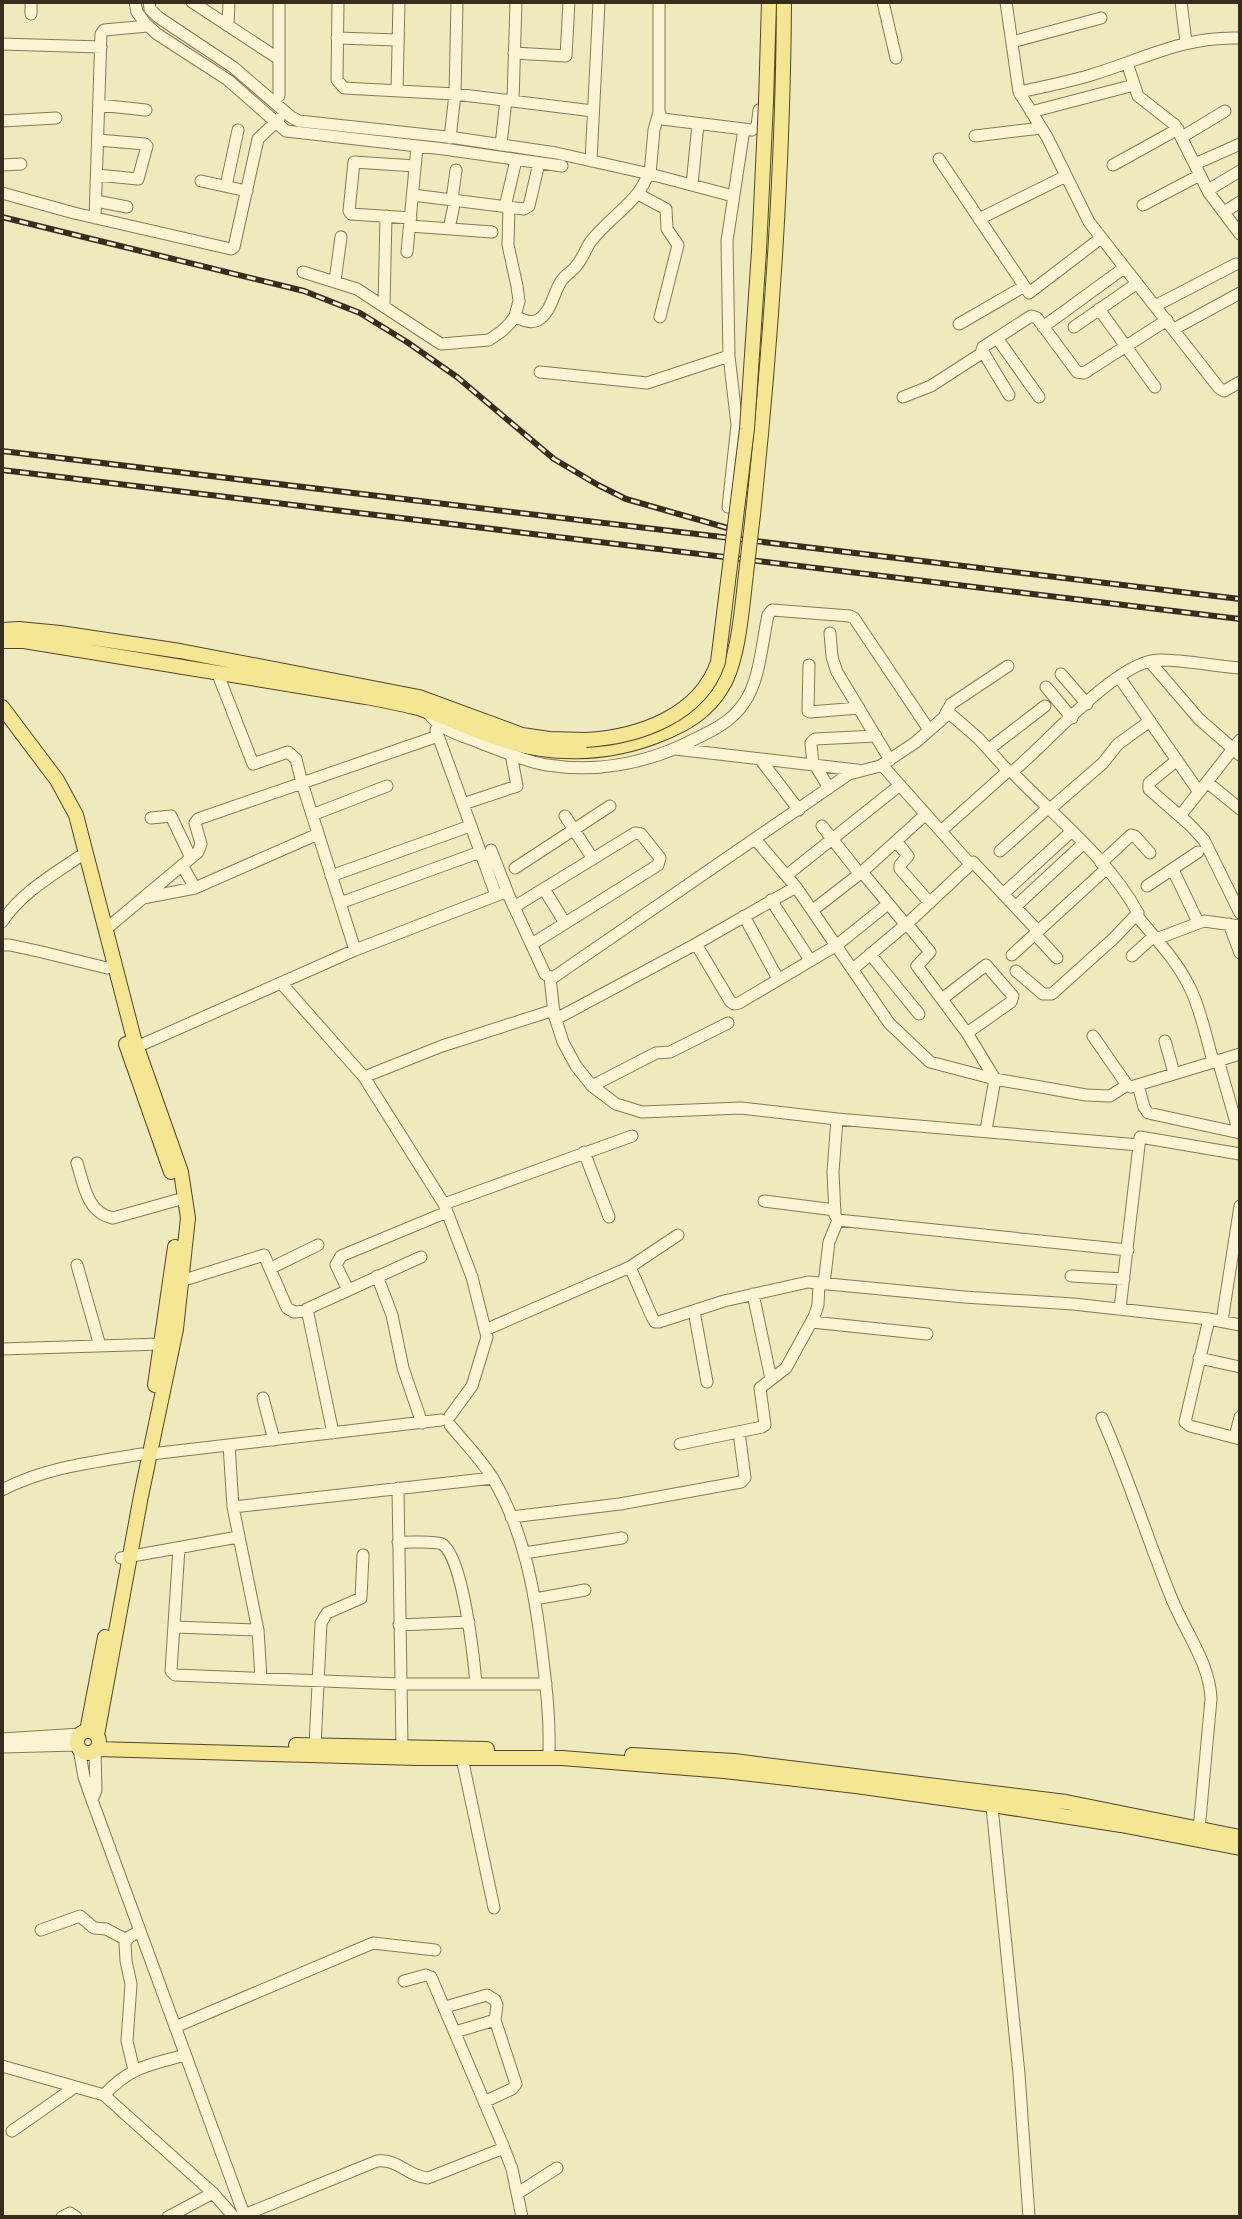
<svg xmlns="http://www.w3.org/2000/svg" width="1242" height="2219" font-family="'Playfair Display',serif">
  <rect width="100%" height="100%" fill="#efe9be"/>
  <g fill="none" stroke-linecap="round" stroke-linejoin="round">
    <defs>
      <path id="minor" d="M135,2L137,12L145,23L157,34L228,80L286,131L444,149L562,166
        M149,2L150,9L158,17L233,67L291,117L299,121L456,138L556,153L650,174L733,196
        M192,2L279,59
        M279,2V96
        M338,2L337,80L344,88L455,94L593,111
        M659,2V112L662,119L752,130L757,126L759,110
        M883,2L896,58
        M1006,2L1019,92L1047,137L1089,222L1219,388L1224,391L1240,382
        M1181,2L1186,42
        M31,14V2
        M228,26L229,2
        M337,38L398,40
        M1012,42L1101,18
        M2,44L101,47
        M514,53L566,56L569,2
        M1127,63L1138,96L1175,125L1209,193L1240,234
        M397,91L399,2
        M1019,92C1043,87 1068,82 1091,75C1144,59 1183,36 1240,38
        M513,101L516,2
        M99,105L146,110
        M1031,112L1134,85
        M2,121L56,118
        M975,136L1041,128
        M1182,137L1225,111
        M450,138L455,94L457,2
        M501,145L506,100
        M939,159L1029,293L1101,238
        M591,161L599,2
        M1195,164L1240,144
        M2,165L21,164
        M1113,165L1178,129
        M650,174L654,130L659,112
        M97,175L138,179L147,146L145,144L98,140
        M201,181L247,191
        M692,185L698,124
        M226,186L238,130
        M1208,190L1240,171
        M2,193L74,213L231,249L234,247L258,139L279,119
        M638,194L666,209L667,229L678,245L660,317
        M413,195L524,209L529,206L539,163
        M452,200L456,170
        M96,201L127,207
        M1143,205L1200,175
        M505,207L516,160
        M1224,212L1240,202
        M95,218L101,34L104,30L148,26
        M411,218L351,214L349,211L354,162L415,166
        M979,219L1066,176
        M410,226L492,232
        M449,229L455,200
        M407,252L417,147
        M303,272L357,289L441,344L489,340L502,331L510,323L515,316L519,301L517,286L508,245L509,207
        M335,281L341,237
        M384,306L386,216
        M1155,306L1236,264
        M1099,309L1155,387
        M515,316C522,320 530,324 538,320C551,312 553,295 560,283C564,275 572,272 577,265C582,259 585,251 589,244C606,219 641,201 648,173
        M959,324L1023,287
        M1043,327L1124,268
        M1074,327L1136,284
        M1174,329L1240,293
        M997,338L1039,397
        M540,372L647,383L729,356
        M1009,395L982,350L983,347L1031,316L1037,318L1077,372L1084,373L1167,320
        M903,397L931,386L982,353
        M728,507L737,425L729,356L727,241L744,129
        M830,633L832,657L837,672L890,760
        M1150,662L1199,719L1240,755
        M809,665L808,711L810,712L859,708
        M217,672L253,764L288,752L296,759L302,783L355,950
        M1061,674L1087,704
        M1119,677L1199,792
        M1046,687L1072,718
        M426,711C443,732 459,734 483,744C504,751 525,762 547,765C599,773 649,763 695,739C714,730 732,721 744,703C760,681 762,642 768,615L772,610L850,616L854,618L929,730
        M945,715L951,704L1008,666
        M436,730L496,895
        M675,749L857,770
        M989,749L1045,706
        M760,759L799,810
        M1177,760L1149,783V789L1190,825L1204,840L1240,913
        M813,765L811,743L815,739L876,736
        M815,765L829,788
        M882,765L970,864
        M1012,772C1055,817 1108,858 1138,913L1113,939L1052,994H1043L1016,971
        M1207,782L1240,809
        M463,804L517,786L511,754
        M1049,810L1103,763L1118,744L1150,721
        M312,815L387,786
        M565,816L593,859
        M1180,816L1240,740
        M151,818L171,816L191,858
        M822,826L859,873
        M941,831L1008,771
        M755,839L796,887L889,1023L930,1062L995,1079L1086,1095L1110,1096L1127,1085
        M896,841L908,856L900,865V869L930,903
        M491,850L509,896
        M1000,851L1048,808
        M1101,863L1131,835L1135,836L1150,853
        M182,865L195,888
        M515,868L610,806
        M1173,870L1198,922
        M862,872L906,925
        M787,875L900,785
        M331,876L470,826
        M1147,886L1198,852
        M544,889L565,923
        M1004,893L1072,831
        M143,898L195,888L318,834
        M771,900L810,960
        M340,903L480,852
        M1016,906L1084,843
        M514,907L635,833L641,834L660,858L658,865L532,944
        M813,910L862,872L926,814
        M744,916L778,979
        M1137,916C1156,939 1177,961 1190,988C1201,1010 1206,1037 1213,1061
        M2,922C21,893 51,876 79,857
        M907,924L930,952L917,966L967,1033L995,1079L986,1130
        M1229,924L1240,953
        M106,929L198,852L201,844L195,823L198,819L438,736
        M1035,934L1057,958
        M1156,939L1204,921L1240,926
        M696,944L730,1001L734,1004L739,1003L837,945L888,904
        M2,945H10L42,952L107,968
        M870,954L919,1014
        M1012,955L1106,869
        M1132,956L1154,936
        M853,969L910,921L973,862L1038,931
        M550,977L554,1014L563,1042L576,1066L592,1086L616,1104L642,1112L741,1108L837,1119L833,1172L835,1215L838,1220L1128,1250
        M281,983L364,1077L444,1204L472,1277L487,1337L472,1386L450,1416
        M942,999L986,965L1013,996L1011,1002L967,1033
        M556,1019L696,944L796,887
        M1093,1036L1127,1085L1131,1087L1240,1054
        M1165,1041L1174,1073
        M132,1049L355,950L500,894L506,893L509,896L545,974L550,977H554L849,774L880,766L916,742L949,713L978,738L1008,771L1012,772C1046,745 1117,660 1159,660C1186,660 1214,666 1240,668
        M1218,1060L1239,1133
        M364,1077L442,1046L554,1010
        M1138,1085L1144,1107L1148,1113L1240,1133
        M592,1086L656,1053L670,1052L728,1023
        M837,1119L1139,1145
        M584,1152L609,1217
        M77,1163C84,1185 87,1213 113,1218L177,1200
        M764,1201L835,1210
        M444,1204L632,1136
        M77,1265L100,1346
        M630,1267L652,1317L655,1322H659L724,1301L808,1282L964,1297L1073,1304L1209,1319L1240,1325
        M271,1268L318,1245
        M377,1276L392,1315L403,1368L422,1423
        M1071,1276L1124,1279
        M181,1281L264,1255L287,1308L294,1312L306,1311
        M824,1284L829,1242L838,1220
        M348,1290L336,1265L341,1256L447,1212
        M753,1294L771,1379
        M1120,1309L1140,1137L1240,1154
        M694,1311L707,1382
        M1209,1319L1185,1422L1190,1426L1240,1439
        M1222,1321L1240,1206
        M812,1322L927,1334
        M485,1330L630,1267L678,1235
        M2,1349L161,1344
        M1199,1358L1240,1367
        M263,1398L274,1440
        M1102,1418C1128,1476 1147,1538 1171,1597C1184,1630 1210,1663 1211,1699L1199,1830
        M450,1425C464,1442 480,1458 492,1477C524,1530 535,1592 542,1652C546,1685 550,1717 549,1750
        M333,1433L307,1309L421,1257
        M1235,1437L1240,1417
        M680,1444L762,1427L765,1425L760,1388L786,1368L814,1317L818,1305L819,1283
        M229,1445L233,1507L258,1630L261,1678
        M151,1454L441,1420
        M398,1488L402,1747
        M2,1490C46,1467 94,1462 142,1454
        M233,1507L493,1478
        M511,1517L620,1504L741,1482L745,1478L739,1432
        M398,1542C408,1543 433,1540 442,1544C463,1556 474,1660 476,1684
        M179,1548L171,1671L175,1675L400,1684H546
        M524,1553L622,1538
        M121,1558L238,1537
        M535,1599L585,1590
        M399,1625L469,1622
        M174,1627L258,1630
        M2,1739L80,1734
        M315,1745L321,1623L327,1613L361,1598L363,1555
        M2,1747L77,1745
        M79,1749L84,1777L92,1800L245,2217
        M462,1758L494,1908
        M991,1797L1019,2074L1029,2217
        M92,1800L96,1790L95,1751
        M41,1930L80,1916L94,1928L106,1929L127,1940
        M404,1981L426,1975L431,1977L504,2148L512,2169L522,2217
        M445,2007L487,1995L495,2000L497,2005L495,2020L516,2084L512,2089L486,2101
        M175,2027L373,1943L435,1950
        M455,2032L495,2020
        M2,2066L104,2095L213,2193L234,2217
        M134,2070L127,2041L131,1984L126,1961L125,1943L129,1937L140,1931
        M104,2095C131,2066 150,2065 185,2055
        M12,2131L75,2087
        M518,2193L557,2168
        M244,2215L377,2161C397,2158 409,2177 428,2178L504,2148
        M62,2217L70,2213L76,2217
        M168,2217L213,2193"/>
      <path id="major" d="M766,102L769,2
        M753,514C771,344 783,173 784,2
        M2,630L19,629L60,633L180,651L419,697L522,735L549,739L586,740
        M2,641H24L366,697C382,700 398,703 414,707C441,714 467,728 494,737C548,757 607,756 661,734C686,724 708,711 722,687C739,659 742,606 746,574
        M2,707L57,780L76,815L134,1039L181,1172L188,1218L176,1329L141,1496L97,1735
        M126,1044L171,1172
        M155,1385L175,1247
        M77 1742a11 11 0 1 1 22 0a11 11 0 1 1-22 0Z
        M87,1731L105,1637
        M296,1745L487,1749
        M97,1749L418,1758H562L724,1771L856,1786L992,1805L1121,1825L1240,1848
        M632,1755L734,1761L1066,1802L1240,1837"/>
    </defs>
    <use href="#minor" stroke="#887956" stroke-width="13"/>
    <use href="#major" stroke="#55462b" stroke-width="16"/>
    <use href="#minor" stroke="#faf4d2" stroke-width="11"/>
    <use href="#major" stroke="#f5e694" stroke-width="14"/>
    <defs>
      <path id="rail" d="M2,217L304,291L360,313L407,342L457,377L554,459L598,485L626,499L738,531
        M2,451L1240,599
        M2,470L1240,619"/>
    </defs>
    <use href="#rail" stroke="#372d1c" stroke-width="6"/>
    <use href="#rail" stroke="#f6f1ce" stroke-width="3" stroke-dasharray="9" stroke-linecap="butt"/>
    <defs>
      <path id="major-bridge" d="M746,574L753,514
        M586,740C638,737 700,716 718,662L747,429L759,251L766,102"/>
    </defs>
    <use href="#major-bridge" stroke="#55462b" stroke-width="16" stroke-linecap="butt"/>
    <use href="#major-bridge" stroke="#f5e694" stroke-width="14"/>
  </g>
  <rect width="1242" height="2219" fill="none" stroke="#372d1c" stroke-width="8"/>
</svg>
